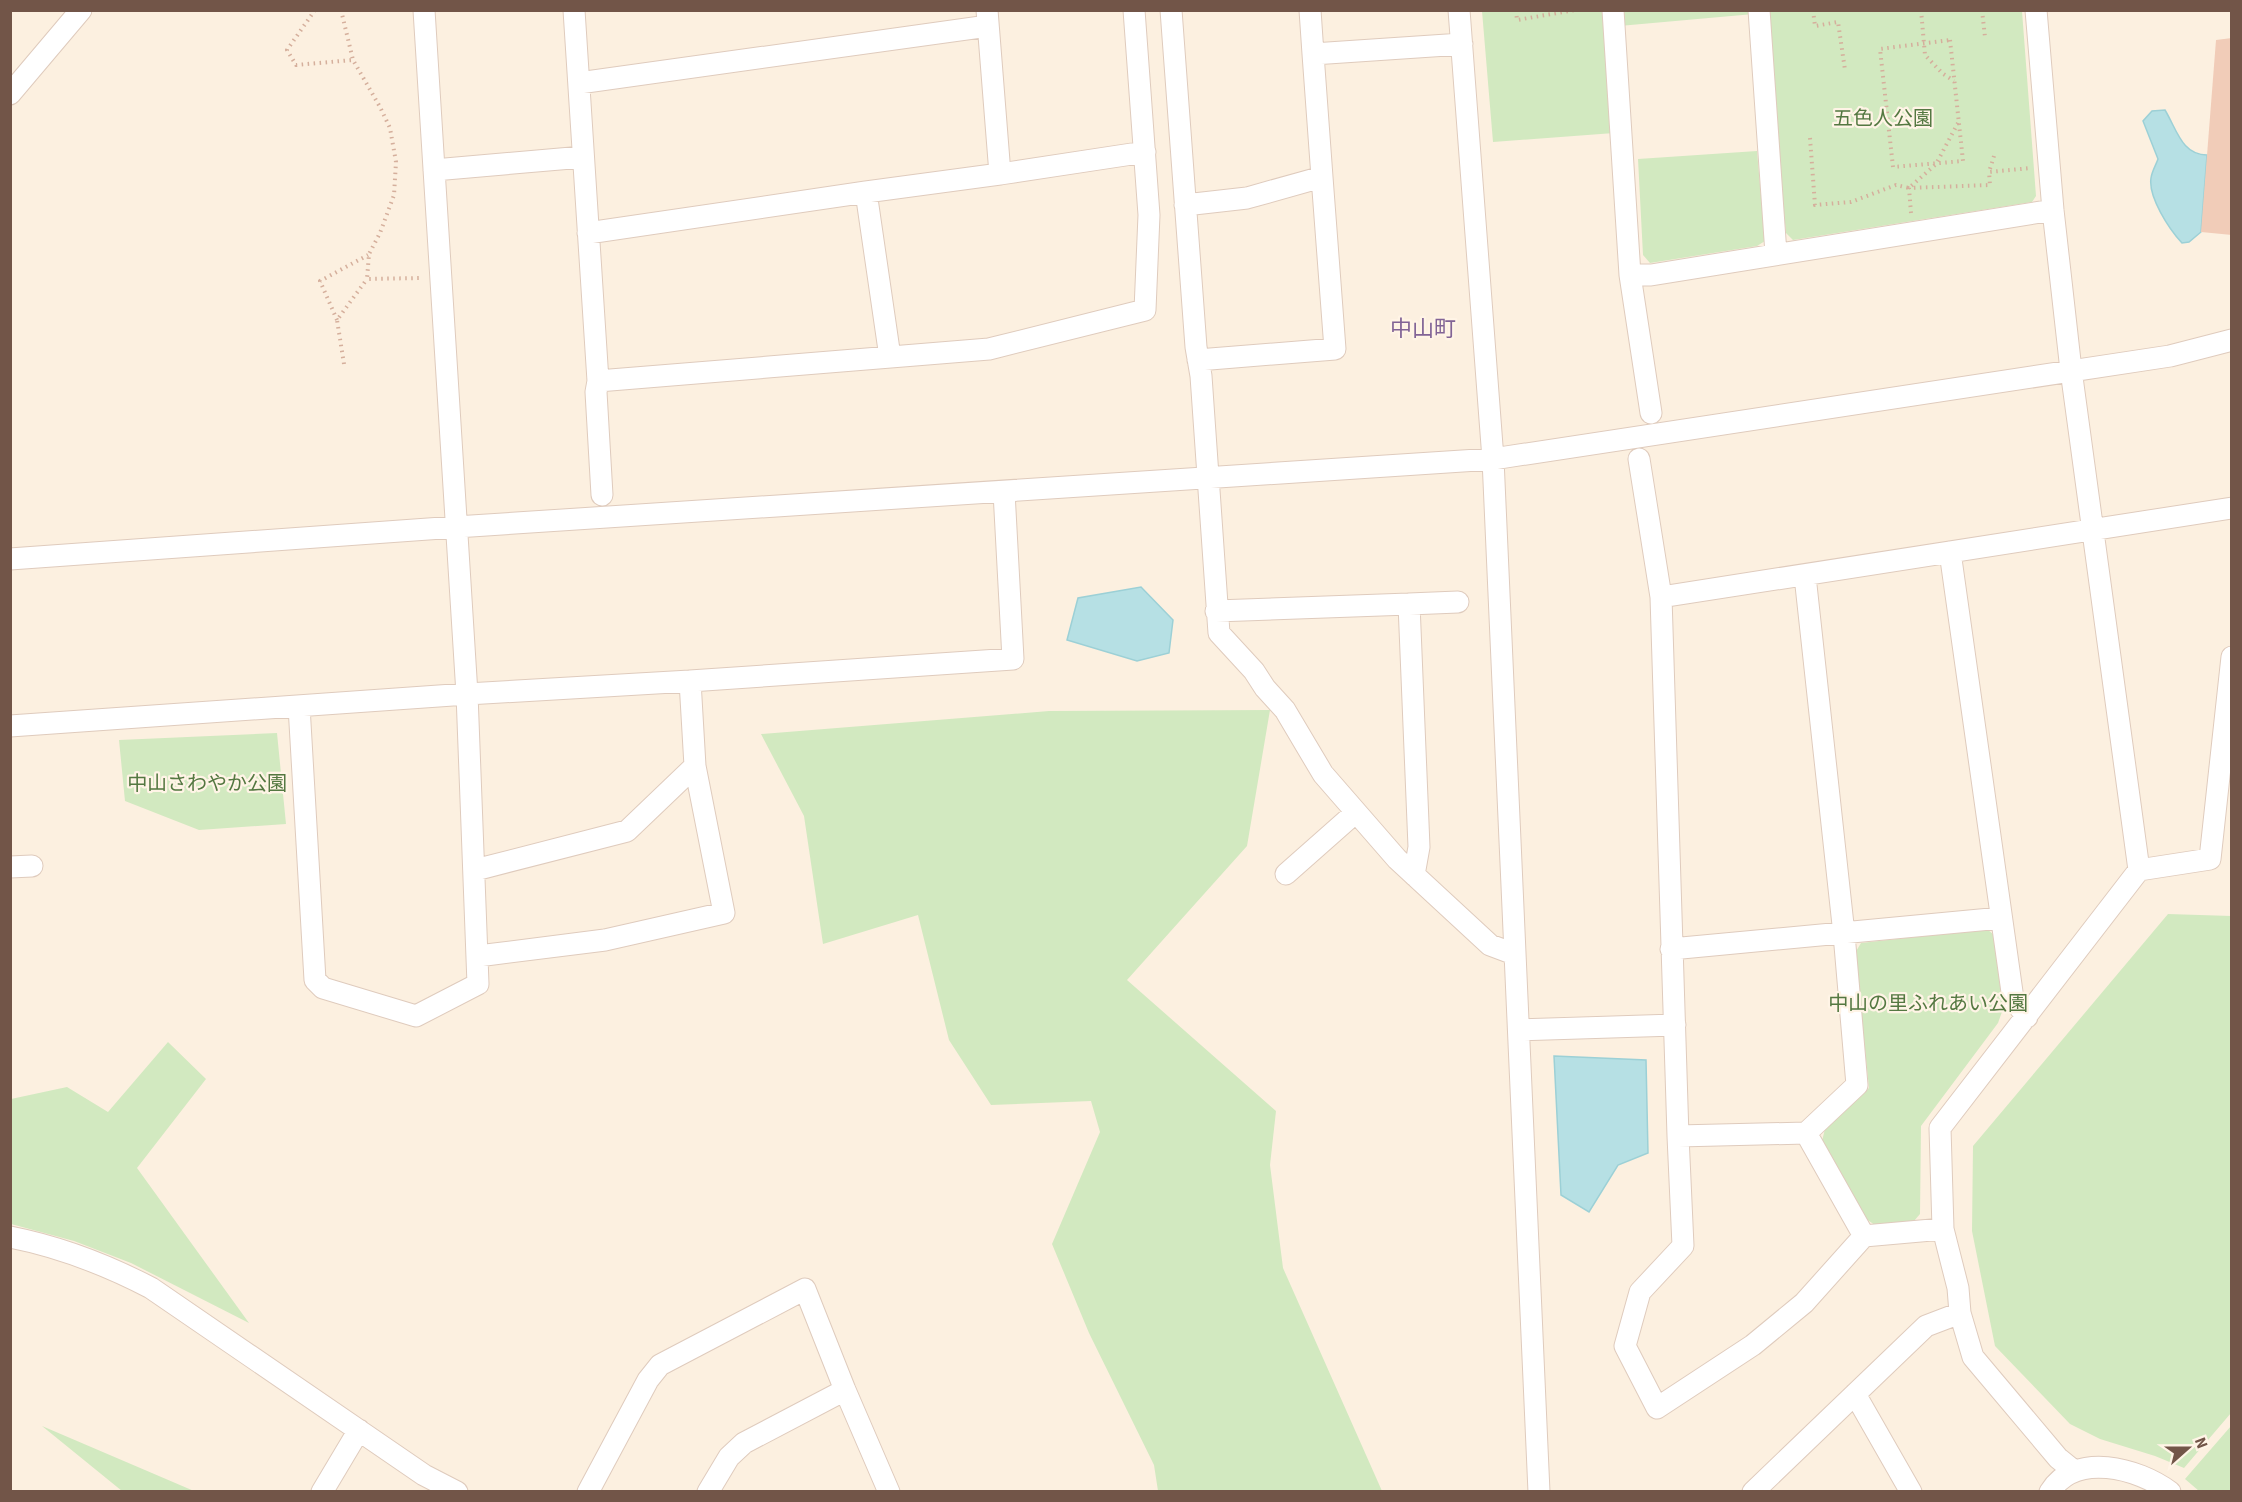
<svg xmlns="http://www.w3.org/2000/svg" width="2242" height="1502" font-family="'Source Sans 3','Noto Sans JP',sans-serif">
  <rect width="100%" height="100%" fill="#fcf0e0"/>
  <path fill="#d2e9c0" d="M1482,11H2022L2036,196L2032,202L1793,240L1786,233L1765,13L1608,27L1614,133L1493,142Z
    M1757,151L1765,241L1757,246L1650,263L1643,255L1638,159Z
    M1270,710L1247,846L1127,980L1276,1111L1270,1165L1283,1268L1382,1491H1158L1154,1465L1089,1333L1052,1244L1100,1132L1091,1101L991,1105L949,1040L918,915L823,944L804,816L761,734L1049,711Z
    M277,733L286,824L199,830L125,801L119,740Z
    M2168,914L2232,916L2231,1413L2184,1468L2155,1456L2100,1439L2070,1424L1995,1346L1972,1231L1973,1146Z
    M1987,929L1994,935L2003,1009L1998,1023L1921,1126L1920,1214L1914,1221L1875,1225L1866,1219L1822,1141L1825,1129L1869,1088L1855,953L1861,943Z
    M168,1042L206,1079L137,1168L249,1323L131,1263L74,1241L11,1224V1099L67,1087L108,1112Z
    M42,1426L194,1491H122Z
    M2231,1426V1491H2199L2185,1479Z"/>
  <path fill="#b6e0e4" stroke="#9cd0d6" stroke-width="1.5" d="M2165,110C2177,130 2182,155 2207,155L2201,232L2189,242L2182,243C2169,229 2148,197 2151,178C2152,171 2156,165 2158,159L2143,121L2152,111Z
    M1141,587L1173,620L1169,653L1137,661L1067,640L1078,598Z
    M1554,1056L1646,1060L1648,1153L1618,1165L1589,1212L1561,1195Z"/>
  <path fill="#f1ccb8" d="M2232,38V235L2201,232L2216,40Z"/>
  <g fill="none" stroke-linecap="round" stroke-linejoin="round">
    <defs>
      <path id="minor" d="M574,10L598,381L596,392L602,495
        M1171,10L1196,347L1201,376L1219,633L1254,671L1265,688L1285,710L1323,774L1397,859L1490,945L1514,954
        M1310,10L1313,54L1462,44
        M1459,10L1493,459L1539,1492
        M1613,10L1630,275H1651L2053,210
        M1759,10L1776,254
        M2036,10L2053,210L2071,370L2139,870
        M579,83L988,26
        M10,94L81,10
        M434,170L583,157
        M1000,174L1145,152
        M1185,205L1247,198L1322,177L1313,54
        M588,233L866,192
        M1630,275L1651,413
        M890,357L866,192L1000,174L987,10
        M1198,360L1335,349L1322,177
        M598,381L989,349L1145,310L1149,215L1134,10
        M1639,459L1661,597
        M1950,552L2013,999L2027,1017
        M10,559L456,527L1493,459L2170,356L2232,340
        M1805,576L1844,934L1857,1085L1806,1133
        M1409,604L1458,602
        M1216,611L1409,604L1419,847L1414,875
        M299,706L315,980L323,988L416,1016L478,984L467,694L424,10
        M10,726L467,694L690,681
        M10,867L32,866
        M475,870L627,831L695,766L690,681L1013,659L1004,492
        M1286,874L1355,813
        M1671,949L2001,918
        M478,956L605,940L724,913L695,766
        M1519,1030L1675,1025
        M1678,1136L1683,1246L1640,1292L1625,1346L1657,1408L1753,1345L1804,1303L1864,1236
        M1943,1229L1864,1236L1806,1133L1678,1136L1661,597L2232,508
        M10,1237C61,1247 105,1264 151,1288L424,1475L457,1492
        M1855,1394L1911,1492
        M2074,1471L2058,1458L1973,1357L1960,1313L1958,1288L1943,1229L1940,1128L2139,870L2210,859L2232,657
        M322,1492L359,1430
        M588,1492L648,1380L660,1365L805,1289L845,1390L889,1492
        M708,1492L729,1457L744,1443L845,1390
        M1753,1492L1926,1326L1960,1313
        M2050,1492C2075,1451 2138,1468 2170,1492"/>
    </defs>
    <use href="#minor" stroke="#dfcbbd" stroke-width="23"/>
    <path stroke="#d5af9c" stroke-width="4" stroke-dasharray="1.5 4.5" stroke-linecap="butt" d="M315,10L287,50L296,65L353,60
      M341,10L353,60L380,107L390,128L396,162L394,195L380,233L369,254L367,279L420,278
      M1516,10L1517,20L1575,10
      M1813,10L1815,26L1838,22L1845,70
      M1921,10L1925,55L1942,73L1954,81
      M1982,10L1985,37
      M1950,40L1963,161L1893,167L1880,49Z
      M1810,138L1815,205L1851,202L1896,185L1909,188L1936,164L1958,123
      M1994,156L1989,172L2031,168
      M1911,213L1909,188L1990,185L1989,172
      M337,320L320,281L368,255
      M344,364L337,320L367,279"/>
    <use href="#minor" stroke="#fff" stroke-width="21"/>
  </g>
  <g text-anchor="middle" stroke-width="4.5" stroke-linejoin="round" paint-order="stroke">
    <g font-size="20" fill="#547841" stroke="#fff4e6">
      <text x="1883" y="125">五色人公園</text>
      <text x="207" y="790">中山さわやか公園</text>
      <text x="1928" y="1010">中山の里ふれあい公園</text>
    </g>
    <g font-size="22" fill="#826496" stroke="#fff4e6">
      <text x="1423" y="336">中山町</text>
    </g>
  </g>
  <rect width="2242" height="1502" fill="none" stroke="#725548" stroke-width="24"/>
  <g transform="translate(2188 1448) rotate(69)" stroke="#fff4e6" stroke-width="4.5" paint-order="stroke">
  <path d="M0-4.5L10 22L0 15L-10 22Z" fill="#725548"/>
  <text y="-9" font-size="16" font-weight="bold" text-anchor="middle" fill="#725548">N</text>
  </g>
</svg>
